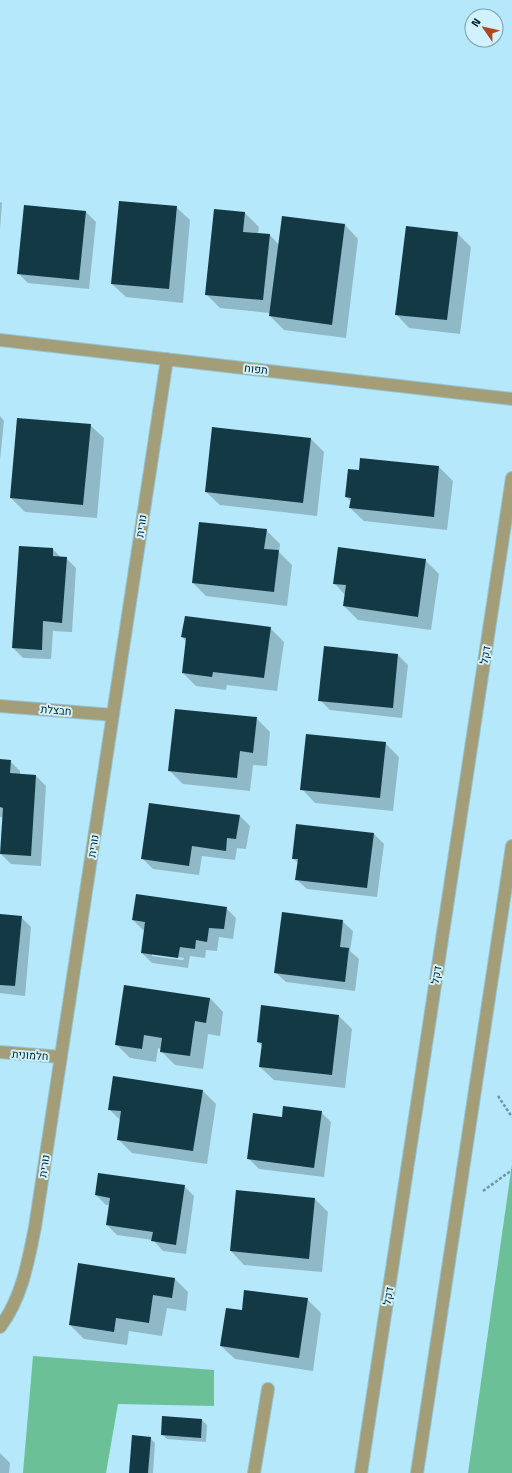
<svg xmlns="http://www.w3.org/2000/svg" width="512" height="1473" font-family="'Titillium Web',Heebo,sans-serif">
  <rect width="100%" height="100%" fill="#b4e8fa"/>
  <path fill="#6bc098" d="M512,1164V1473H468Z
    M33,1356L214,1370V1406L118,1404L106,1473H23Z"/>
  <path fill="#0003" fill-rule="evenodd" d="M0,202L2,203L0,230Z
    M25,206L86,212L96,222L89,289L28,283L18,273Z
    M176,207L190,220L183,303L126,297L112,284Z
    M215,210L245,213L259,227L258,234L270,235L279,245L345,225L358,239L346,338L284,330L270,316V313L220,308L206,294Z
    M457,233L471,247L460,334L409,328L396,314Z
    M0,416L4,421L0,460Z
    M90,425L104,438L97,518L25,512L11,498Z
    M311,439L324,452L317,516L220,505L206,492Z
    M439,467L453,481L447,530L364,521L350,508L351,502L346,496Z
    M266,530L280,544L279,552L292,565L287,606L206,596L193,583Z
    M53,549L61,558H66L76,568L72,632L53,631L51,659L23,658L13,648Z
    M425,560L439,574L431,630L358,620L344,606L345,595L334,583Z
    M270,628L284,642L277,691L227,685L226,690L196,686L183,673L187,642L182,637Z
    M398,655L408,665L402,718L330,710L320,700Z
    M256,718L270,732L267,766L253,765L250,791L183,784L169,770Z
    M385,743L399,757L393,811L315,803L302,789Z
    M0,760L10,761L20,771V775L36,776L46,786L41,866L11,864L1,854L4,817H0Z
    M240,816L250,826L246,849L237,848L235,860L202,856L199,875L153,869L143,859Z
    M374,834L384,844L377,897L307,889L296,879L298,863L293,858Z
    M226,908L236,918L233,939L219,937L217,951L206,950L205,958L190,956L188,968L152,963L142,953L145,930H143L133,920ZM152,954L184,958L183,960L152,956Z
    M0,915L21,917L31,927L25,996L0,993Z
    M342,921L353,931L350,951L359,959L355,991L286,982L275,972Z
    M210,998L223,1012L220,1036L208,1034L203,1069L175,1065L161,1051V1049L158,1048L156,1062L130,1058L116,1044Z
    M339,1016L352,1029L345,1088L274,1080L260,1067L262,1046L258,1042Z
    M202,1090L216,1104L207,1164L132,1153L118,1139L121,1121L109,1109Z
    M321,1112L331,1122L324,1177L259,1169L249,1159Z
    M184,1186L194,1196L186,1254L163,1251L153,1240L117,1235L107,1225L109,1205H106L96,1195Z
    M315,1199L328,1212L322,1272L244,1265L231,1251Z
    M175,1279L188,1292L186,1311L167,1308L162,1336L129,1331L127,1345L84,1339L70,1325Z
    M307,1299L321,1313L313,1371L235,1359L221,1346Z
    M202,1420L207,1425L206,1442L167,1439L162,1434Z
    M150,1438L155,1443L153,1473H130Z
    M0,1453L10,1463L9,1473H0Z"/>
  <path fill="#133945" d="M119,201L177,206L169,289L111,284Z
    M24,205L86,211L79,280L17,274Z
    M214,209L245,212L243,232L270,234L263,300L205,295Z
    M282,216L345,224L332,325L269,316Z
    M406,226L458,232L447,320L395,315Z
    M17,418L91,424L83,505L10,498Z
    M212,427L311,438L303,503L205,492Z
    M360,458L439,466L434,517L349,508L351,498L345,497L348,469L359,470Z
    M199,522L267,529L264,549L279,550L274,592L192,583Z
    M19,546L53,548V556L67,557L62,623L43,621L42,650L12,648Z
    M338,547L426,559L418,617L343,606L346,585L333,584Z
    M185,616L271,627L264,678L213,672L212,677L182,673L186,638L181,637Z
    M324,646L398,654L393,708L318,701Z
    M175,709L257,717L253,753L240,751L237,778L168,771Z
    M306,734L386,742L380,798L300,790Z
    M0,759L11,760L10,773L36,775L31,856L0,854L3,808L0,807Z
    M149,803L240,815L236,839L227,838L226,851L192,846L189,866L141,859Z
    M296,824L374,833L367,888L295,880L298,859H292Z
    M136,894L227,907L224,929L209,928L207,942L196,940L195,949L180,947L178,958L141,953L145,922L132,920Z
    M282,912L343,920L340,947L349,948L345,982L274,973Z
    M0,914L22,916L15,986L0,985Z
    M124,985L210,998L206,1023L195,1021L190,1056L160,1052L162,1038L144,1035L142,1049L115,1045Z
    M261,1005L339,1015L332,1075L259,1067L262,1043L257,1042Z
    M113,1076L203,1090L193,1151L117,1140L121,1111L108,1110Z
    M283,1106L322,1111L314,1168L247,1159L253,1113L282,1117Z
    M98,1173L185,1185L176,1245L151,1241L153,1232L106,1225L110,1198L95,1195Z
    M236,1190L315,1198L309,1259L230,1251Z
    M78,1263L175,1278L172,1298L153,1295L149,1323L116,1318L114,1332L69,1325Z
    M244,1290L308,1298L299,1358L220,1346L226,1308L242,1310Z
    M162,1416L202,1419L201,1438L161,1435Z
    M132,1435L151,1437L148,1473H129Z"/>
  <g fill="none" stroke-linecap="round" stroke-linejoin="round">
    <defs>
      <path id="minor" d="M0,340L512,399
        M0,706L113,715
        M0,1052L61,1057
        M0,1327C22,1298 28,1262 35,1227L167,359
        M254,1473L268,1389
        M361,1473L512,478
        M417,1473L512,846"/>
    </defs>
    <use href="#minor" stroke="#94c4d5" stroke-width="14"/>
    <path stroke="#6b95a4" stroke-width="2.5" stroke-dasharray="3 2" stroke-linecap="butt" d="M498,1096L512,1117
      M483,1191L512,1170"/>
    <use href="#minor" stroke="#a39e78" stroke-width="12"/>
  </g>
  <g text-anchor="middle" stroke-width="4" stroke-linejoin="round" paint-order="stroke">
    <g font-size="11" fill="#03212a" stroke="#d0f2fe">
      <text transform="translate(256 369) rotate(6)" y="4">תפוח</text>
      <text transform="translate(141 526) rotate(-81)" y="4">נורית</text>
      <text transform="translate(485 655) rotate(-81)" y="4">דקל</text>
      <text transform="translate(56 710) rotate(5)" y="4">חבצלת</text>
      <text transform="translate(93 846) rotate(-81)" y="4">נורית</text>
      <text transform="translate(436 975) rotate(-81)" y="4">דקל</text>
      <text transform="translate(30 1055) rotate(4)" y="4">חלמונית</text>
      <text transform="translate(44 1166) rotate(-81)" y="4">נורית</text>
      <text transform="translate(388 1296) rotate(-81)" y="4">דקל</text>
    </g>
  </g>
  <g transform="translate(484 28) rotate(304)"><circle r="19" fill="#d0f2fe" stroke="#7e9ea9"/>
  <path d="M0-3L7 15L0 10L-7 15Z" fill="#ad481a"/>
  <text y="-6" font-size="11" font-weight="bold" text-anchor="middle" fill="#03212a">N</text>
  </g>
</svg>
